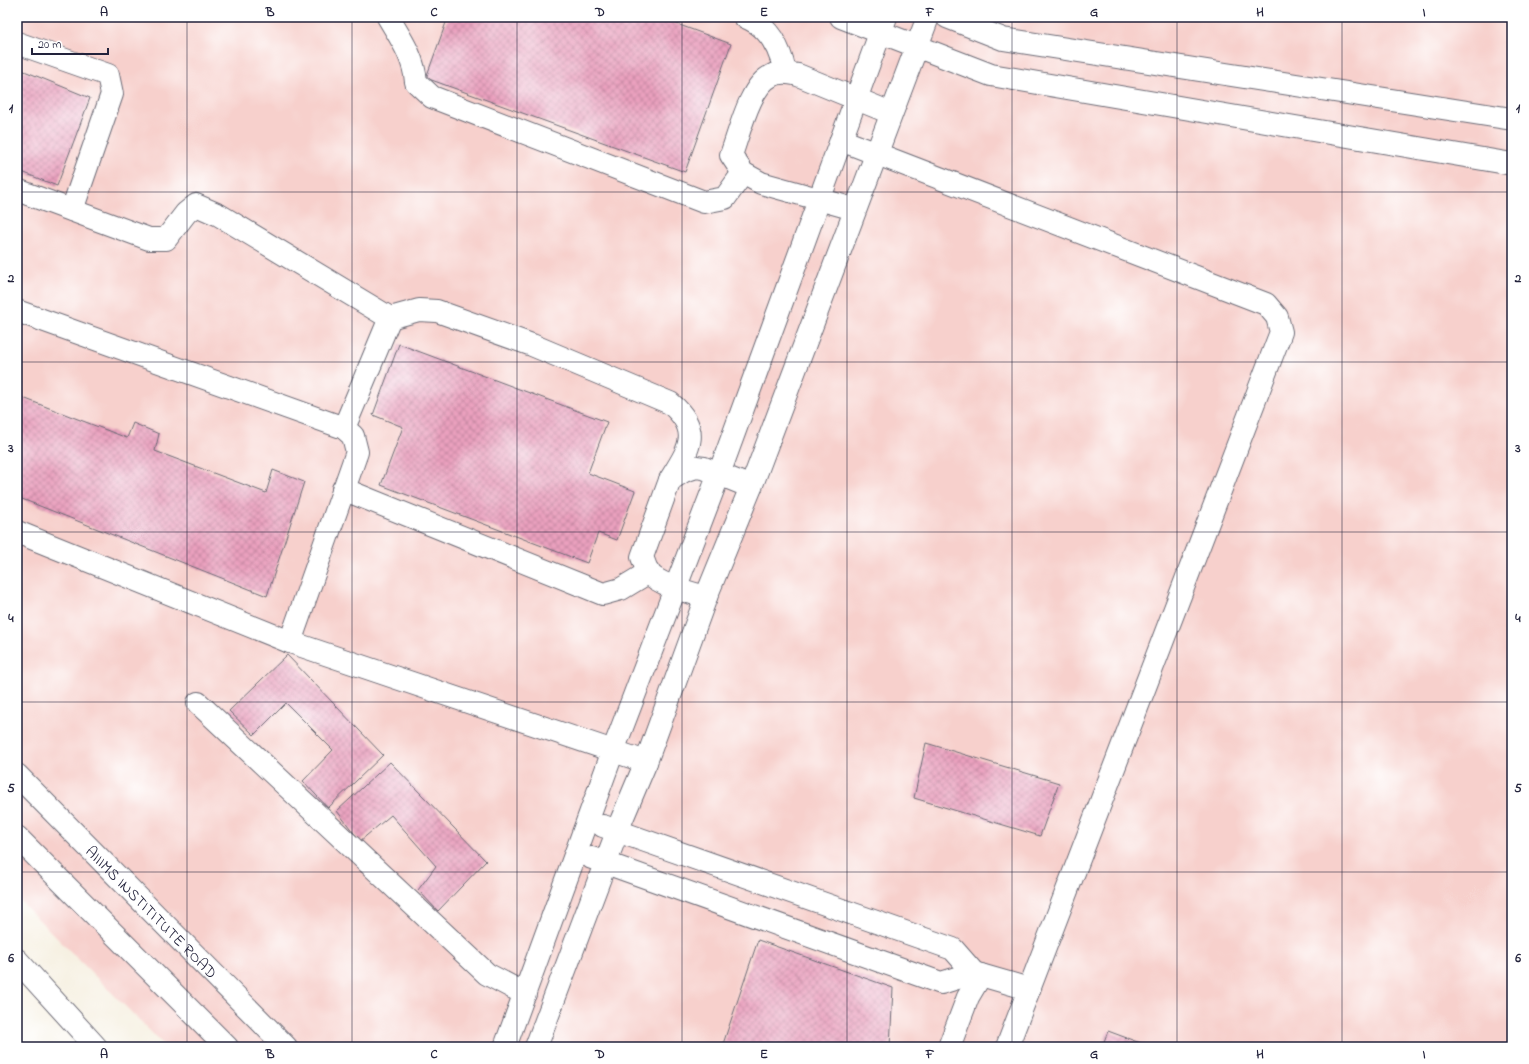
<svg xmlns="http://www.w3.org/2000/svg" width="1529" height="1064" font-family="'Indie Flower',sans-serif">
  <defs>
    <pattern id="building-cross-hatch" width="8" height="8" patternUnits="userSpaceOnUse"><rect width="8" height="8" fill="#eaa0be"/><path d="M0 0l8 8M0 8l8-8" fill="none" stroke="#bd829c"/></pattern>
  </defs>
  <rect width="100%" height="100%" fill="#fff"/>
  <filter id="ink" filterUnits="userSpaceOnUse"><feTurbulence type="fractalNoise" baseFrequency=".025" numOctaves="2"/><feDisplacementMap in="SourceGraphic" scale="8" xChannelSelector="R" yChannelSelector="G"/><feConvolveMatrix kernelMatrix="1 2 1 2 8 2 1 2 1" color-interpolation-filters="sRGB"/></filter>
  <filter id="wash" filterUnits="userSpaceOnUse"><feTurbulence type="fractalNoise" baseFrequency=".012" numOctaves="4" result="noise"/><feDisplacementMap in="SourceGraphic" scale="16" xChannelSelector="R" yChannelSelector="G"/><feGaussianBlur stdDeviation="0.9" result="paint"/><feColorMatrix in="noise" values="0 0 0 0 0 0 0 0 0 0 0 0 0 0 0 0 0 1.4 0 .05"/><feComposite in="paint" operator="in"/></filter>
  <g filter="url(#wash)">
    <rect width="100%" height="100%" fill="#f6f0e1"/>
    <path fill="#f7d0cc" d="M17,17H1512V1047H166L17,898Z"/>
    <g id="blocks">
      <path fill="url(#building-cross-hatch)" d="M448,17H658L731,44L685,172L426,78Z
        M17,68L90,98L57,186L17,170Z
        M399,344L607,422L588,473L635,491L617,540L598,533L587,563L381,485L403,427L373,415Z
        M17,380L21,381L18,396L127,438L133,423L159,434L155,451L266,493L273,470L304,482L267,596L17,497Z
        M287,655L383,755L328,808L303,781L333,750L286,703L254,735L229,711Z
        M926,743L1059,783L1040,836L914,798Z
        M390,762L486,861L438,911L418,890L436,866L391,815L360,841L337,811Z
        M758,940L893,988L890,1047H722Z
        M1108,1031L1151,1047H1102Z"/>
    </g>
  </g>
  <g filter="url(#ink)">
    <use href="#blocks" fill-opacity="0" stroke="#6c6a75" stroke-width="1"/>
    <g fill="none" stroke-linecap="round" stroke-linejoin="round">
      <defs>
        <g id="minor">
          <path d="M388,17C401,39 414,57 416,82L432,97L704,202L725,198L743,173"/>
          <path d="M745,17C769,26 780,48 785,72"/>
          <path d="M841,17L991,75L1512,164"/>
          <path d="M947,17L1003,39L1512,119"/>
          <path d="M17,43L108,75L112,94L72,210"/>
          <path d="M841,140L1266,304L1277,317L1281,332L1007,1047"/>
          <path d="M17,190L149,239H166L186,213L196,205L219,215L390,318L419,310L437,311L532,345L670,403C703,431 689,449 670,480"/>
          <path d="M854,209L761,183L743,173L731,155C739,134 750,85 771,76C780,71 789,73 798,75L891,113"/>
          <path d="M17,311L344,428L353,436L357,452L290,642"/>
          <path d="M344,428L390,318"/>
          <path d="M343,489L603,594L621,589L649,572"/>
          <path d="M17,532L290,642L646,762"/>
          <path d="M706,597C691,593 658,585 648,572C646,568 644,562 642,557L670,480L684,471L696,467L704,468L751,487"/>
          <path d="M198,703L487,974L525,994"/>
          <path id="s1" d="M17,775L286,1047"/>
          <path d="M603,826L953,949L974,973"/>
          <path d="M17,837L227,1047"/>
          <path d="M592,858L941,983L974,973L1029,989"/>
          <path d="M17,960L96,1047"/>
          <path d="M505,1047L613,751L719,474L886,17"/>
          <path d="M536,1047L622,819L646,762L706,597L751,487L928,17"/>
          <path d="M949,1047L968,997L981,975"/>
        </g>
      </defs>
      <use href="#minor" stroke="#6c6a75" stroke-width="24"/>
      <use href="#minor" stroke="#fff" stroke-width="22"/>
    </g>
  </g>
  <path fill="none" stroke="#22223b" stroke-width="1" stroke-opacity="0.55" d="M187,17V1047M352,17V1047M517,17V1047M682,17V1047M847,17V1047M1012,17V1047M1177,17V1047M1342,17V1047M17,192H1512M17,362H1512M17,532H1512M17,702H1512M17,872H1512"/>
  <g text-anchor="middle" stroke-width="3.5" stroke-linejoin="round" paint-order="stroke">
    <g font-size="16" fill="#22223b" stroke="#fff">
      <text dy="6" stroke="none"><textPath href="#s1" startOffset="192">AIIIMS INSTITITUTE ROAD</textPath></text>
    </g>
  </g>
  <rect width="1529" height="1064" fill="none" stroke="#fff" stroke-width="44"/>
  <path d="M32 48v6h76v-6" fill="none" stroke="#22223b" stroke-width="2"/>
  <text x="38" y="48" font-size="12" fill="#22223b" stroke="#ffffff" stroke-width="3" paint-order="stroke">20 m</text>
  <rect x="22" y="22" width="1485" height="1020" fill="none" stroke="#22223b" stroke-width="1.5"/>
  <g font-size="13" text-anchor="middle" font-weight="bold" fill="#22223b">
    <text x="104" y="16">A</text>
    <text x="270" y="16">B</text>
    <text x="434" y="16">C</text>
    <text x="600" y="16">D</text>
    <text x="764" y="16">E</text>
    <text x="930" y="16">F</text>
    <text x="1094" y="16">G</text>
    <text x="1260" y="16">H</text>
    <text x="1424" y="16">I</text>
    <text x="11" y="112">1</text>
    <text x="1518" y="112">1</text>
    <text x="11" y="282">2</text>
    <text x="1518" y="282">2</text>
    <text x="11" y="452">3</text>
    <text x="1518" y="452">3</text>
    <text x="11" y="622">4</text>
    <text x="1518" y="622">4</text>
    <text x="11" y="792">5</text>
    <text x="1518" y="792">5</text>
    <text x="11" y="962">6</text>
    <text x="1518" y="962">6</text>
    <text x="104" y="1058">A</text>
    <text x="270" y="1058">B</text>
    <text x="434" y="1058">C</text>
    <text x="600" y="1058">D</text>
    <text x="764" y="1058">E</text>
    <text x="930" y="1058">F</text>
    <text x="1094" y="1058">G</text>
    <text x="1260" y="1058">H</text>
    <text x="1424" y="1058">I</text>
  </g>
</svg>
